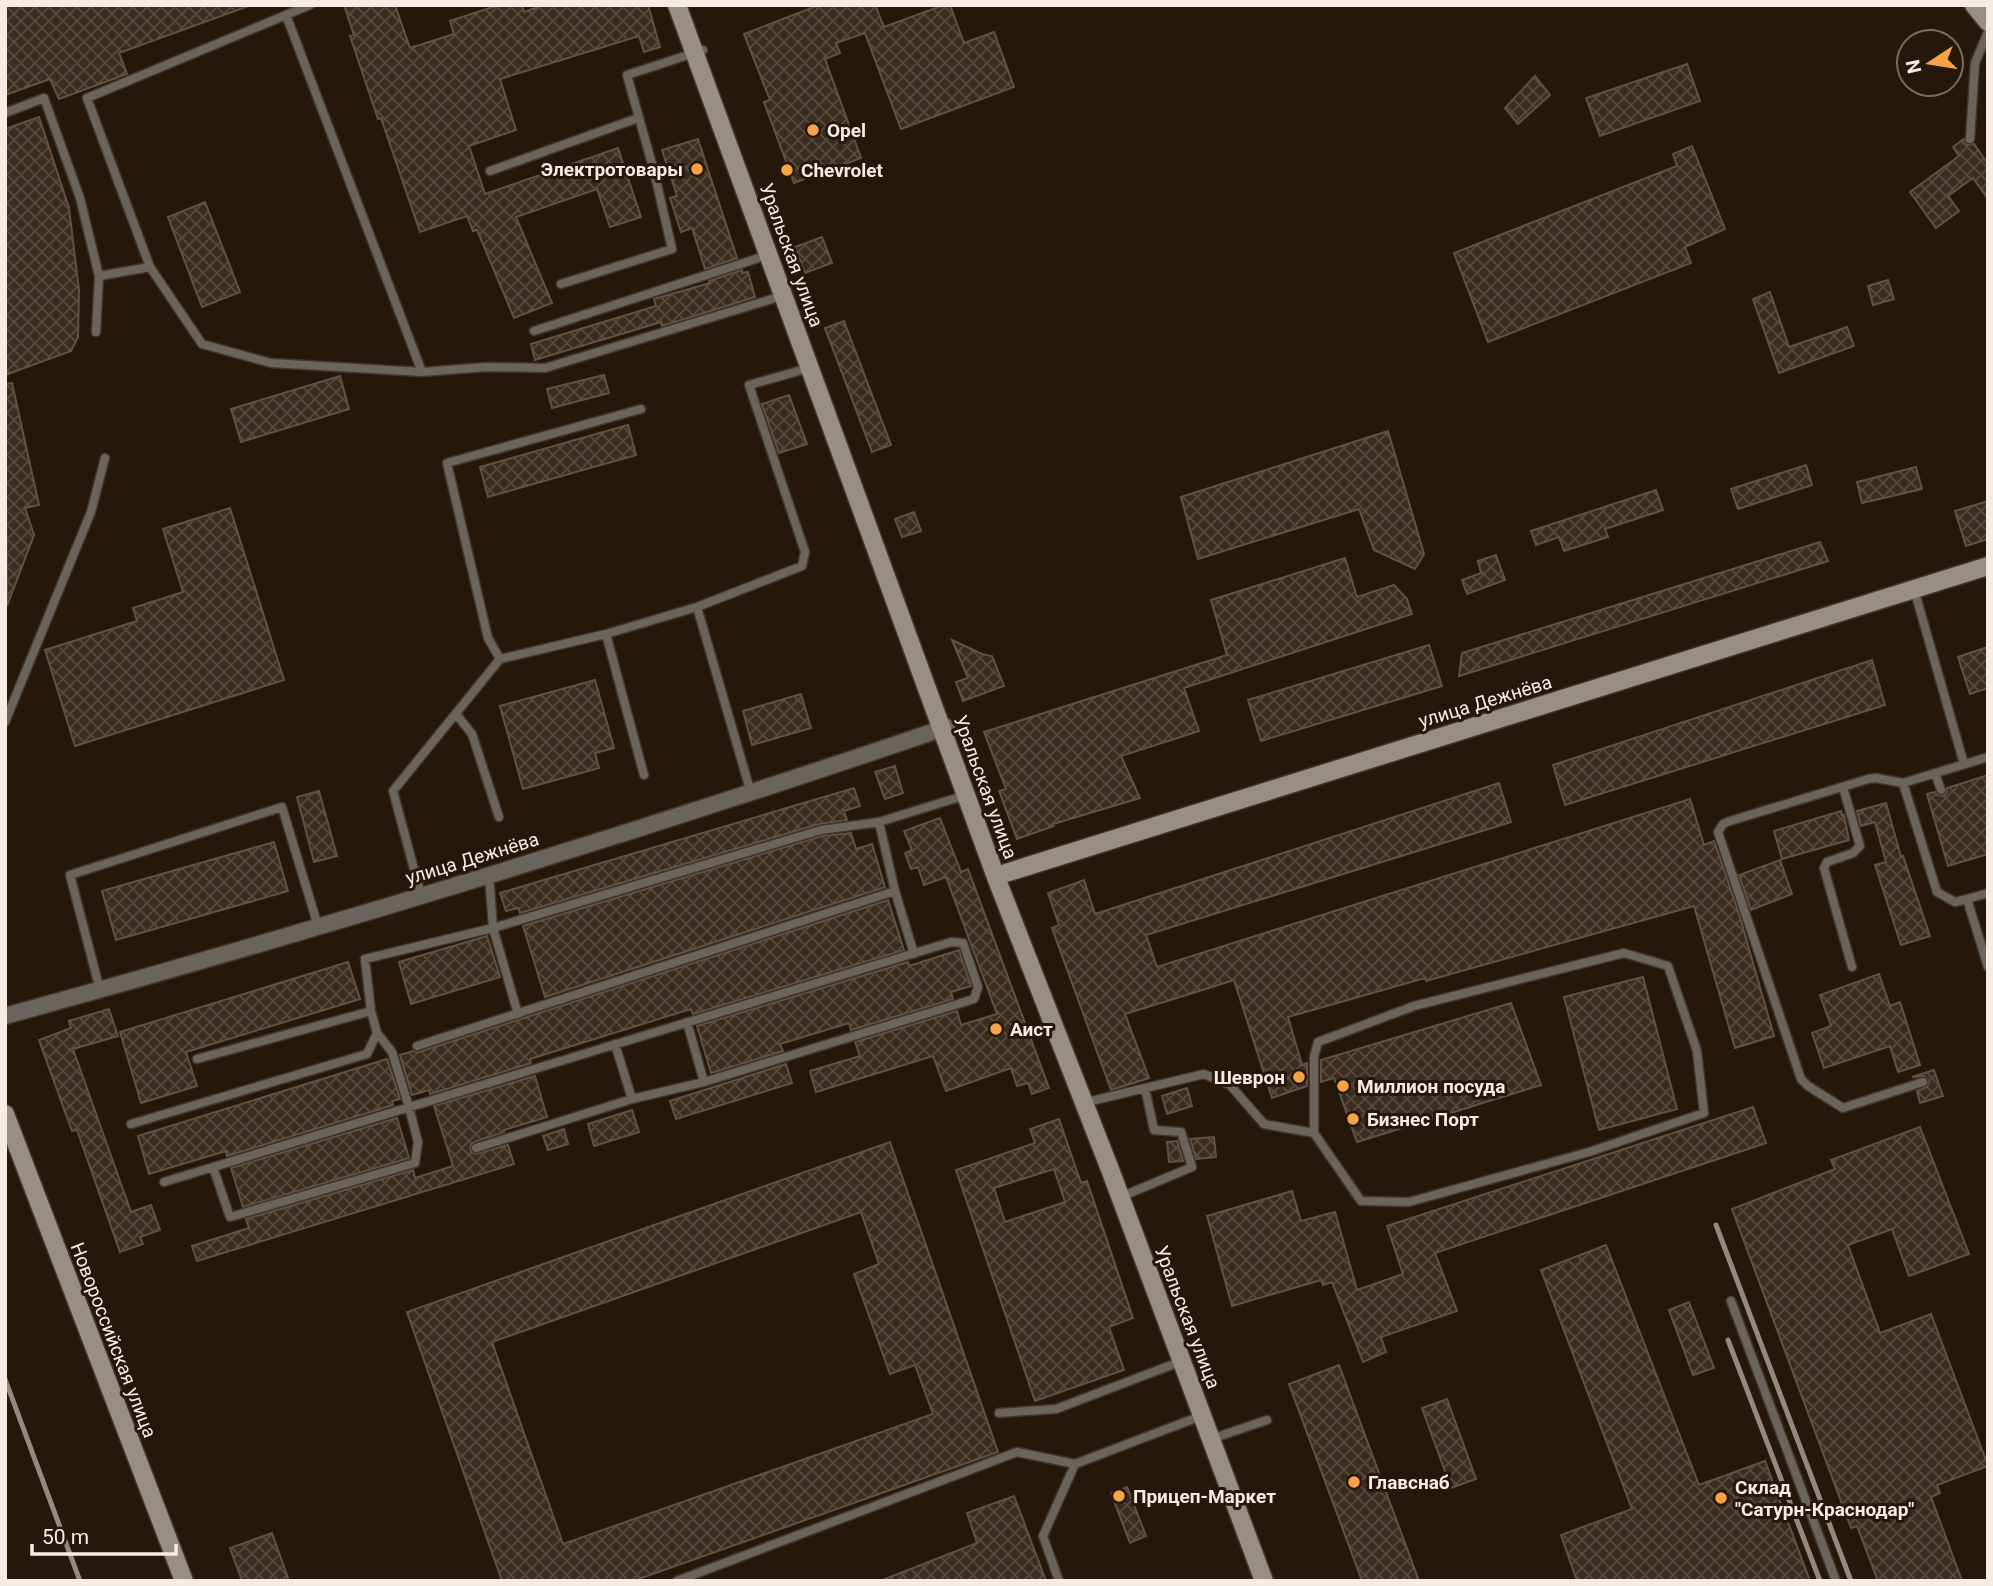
<svg xmlns="http://www.w3.org/2000/svg" width="1993" height="1586" font-family="Roboto,sans-serif">
  <defs>
    <pattern id="building-cross-hatch" width="8" height="8" patternUnits="userSpaceOnUse" patternTransform="scale(1.75)"><rect width="8" height="8" fill="#3a2c1e"/><path d="M0 0l8 8M0 8l8-8" fill="none" stroke="#574b3f"/></pattern>
  </defs>
  <rect width="100%" height="100%" fill="#25180a"/>
  <path fill="url(#building-cross-hatch)" stroke="#625243" stroke-width="2" fill-rule="evenodd" d="M5,5H245L246,7L119,53L127,74L59,99L50,79L5,95Z
    M344,5H395L410,48L454,34L450,21L499,5H522L524,12L544,5H648L660,47L644,52L639,36L500,79L516,130L469,146L485,194L618,148L641,217L610,227L597,189L516,217L552,303L514,318L477,230L473,231L467,216L420,232L381,118L378,119L350,36L354,35Z
    M819,5H875L884,27L944,5H950L964,43L994,32L1014,87L901,129L865,33L836,43L840,53L825,59L861,158L794,183L764,102L770,100L744,34Z
    M1687,64L1700,101L1600,136L1586,98Z
    M1535,76L1550,95L1518,124L1505,108Z
    M39,117L69,208L79,290L78,337L71,351L5,375V129Z
    M698,139L737,258L705,269L692,228L681,232L670,198L677,196L662,150Z
    M1964,139L1967,145L1974,144L1988,164V199L1973,178L1948,196L1959,211L1936,228L1910,192L1959,156L1953,147Z
    M1692,146L1725,229L1685,247L1691,263L1488,342L1454,253L1677,166L1673,154Z
    M205,202L240,292L202,307L168,217Z
    M822,237L832,263L805,273L795,247Z
    M742,270V273L748,272L755,297L662,326L661,322L535,360L531,344L656,306L654,299L710,283L709,281Z
    M1888,280L1894,299L1873,305L1868,286Z
    M1770,292L1789,347L1847,327L1854,346L1779,373L1753,299Z
    M844,321L891,445L872,452L825,328Z
    M604,375L609,393L552,408L547,389Z
    M340,376L349,409L241,442L231,409Z
    M12,383L39,505L25,508L34,535L7,606L5,384Z
    M789,395L807,444L779,453L762,404Z
    M628,425L636,455L488,497L480,467Z
    M1388,431L1424,554L1415,569L1374,550L1359,509L1198,559L1181,497Z
    M1806,465L1812,485L1738,509L1731,489Z
    M1916,467L1922,489L1862,503L1857,482Z
    M1656,490L1663,510L1605,529L1608,537L1564,551L1559,537L1536,545L1531,531Z
    M1988,501V539L1966,546L1955,511Z
    M230,508L284,680L75,746L45,650L137,621L133,608L183,592L163,529Z
    M914,512L921,531L902,537L895,519Z
    M1820,542L1828,561L1459,676L1462,653Z
    M1496,555L1505,580L1467,594L1462,580L1481,573L1478,561Z
    M1345,558L1357,597L1394,585L1407,599L1412,614L1184,688L1199,731L1121,756L1140,798L1053,824L1054,826L1017,839L999,791L1006,789L984,732L1227,655L1211,600Z
    M952,640L982,654L992,656L1004,686L963,701L956,682L968,678Z
    M1429,645L1442,686L1261,741L1248,700Z
    M1988,647V688L1970,694L1958,657Z
    M1872,660L1885,705L1565,805L1553,765Z
    M595,680L614,748L595,753L599,768L523,789L500,706Z
    M801,694L811,728L752,745L743,711Z
    M895,766L903,793L885,799L875,772Z
    M1988,775V854L1948,866L1927,794L1935,792L1937,795L1943,796L1946,794L1947,788Z
    M1499,783L1511,822L1146,935L1157,967L1690,799L1704,845L1714,841L1739,914L1774,1036L1735,1048L1694,906L1426,981L1425,978L1288,1017L1302,1065L1307,1063V1086L1272,1098L1234,980L1180,997L1125,1014L1149,1078L1111,1090L1052,928L1059,925L1048,893L1084,880L1095,914Z
    M854,788L860,806L844,811L847,820L819,824L520,913L518,908L506,911L500,893Z
    M319,791L337,856L314,862L297,797Z
    M1886,803L1901,857L1903,856L1930,936L1901,945L1875,865L1886,862L1875,822L1861,826L1857,811Z
    M1841,811L1842,815H1844L1849,840L1782,859L1774,831Z
    M940,818L961,872L968,869L1049,1088L1032,1094L1028,1083L1017,1086L1011,1068L946,1091L933,1056L816,1092L810,1071L860,1056L855,1042L957,1011L961,1025L997,1014L946,877L924,885L918,867L911,869L905,853L912,850L904,831Z
    M851,833L856,849L872,844L885,887L545,997L523,926L822,836Z
    M274,842L288,891L116,940L102,891Z
    M1780,860L1792,894L1751,910L1739,875Z
    M888,900L904,950L693,1014L691,1009L530,1059L531,1063L430,1094L429,1090L412,1095L400,1055L413,1051L419,1052Z
    M487,936L500,977L411,1004L399,962Z
    M959,950L971,986L951,992L953,999L851,1030L849,1023L780,1044L783,1051L711,1073L697,1026L908,962L909,966Z
    M348,962L360,999L186,1052L197,1086L141,1103L120,1032Z
    M1879,974L1890,1006L1900,1002L1920,1065L1898,1072L1890,1046L1824,1068L1812,1033L1831,1026L1820,995Z
    M1643,977L1677,1109L1599,1130L1564,997Z
    M1511,1003L1541,1085L1357,1142L1334,1078L1321,1082V1060Z
    M109,1009L118,1036L73,1049L131,1212L151,1205L160,1230L140,1237L143,1244L120,1252L77,1130L72,1131L39,1040L71,1028L69,1021Z
    M387,1059L400,1099L392,1101L393,1105L227,1156L226,1151L149,1174L138,1136Z
    M786,1064L792,1083L676,1119L670,1101Z
    M1934,1070L1943,1096L1920,1103L1917,1091L1927,1087L1929,1081L1924,1076L1912,1077Z
    M535,1076L547,1117L504,1130V1132L474,1142L470,1146L471,1152L475,1154L508,1145L514,1164L197,1261L192,1246L249,1228L246,1219L413,1170L415,1178L453,1166L434,1106Z
    M1187,1088L1192,1106L1167,1114L1162,1096Z
    M1753,1107L1766,1143L1435,1253L1457,1311L1381,1337L1386,1352L1363,1362L1332,1282L1323,1285L1321,1280L1232,1306L1207,1216L1292,1191L1301,1221L1335,1212L1357,1290L1403,1274L1387,1226Z
    M632,1110L639,1132L594,1146L588,1124Z
    M397,1118L409,1158L243,1207L231,1168Z
    M1059,1119L1081,1183L1087,1181L1133,1318L1109,1327L1124,1370L1035,1401L956,1170L1035,1143L1030,1129ZM1054,1169L1065,1202L1005,1222L994,1188Z
    M1920,1127L1969,1254L1909,1276L1892,1229L1848,1245L1880,1333L1931,1314L1988,1466L1937,1485L1940,1493L1931,1497L1962,1581H1878L1857,1526L1851,1528L1732,1209L1835,1169L1831,1160Z
    M564,1129L568,1144L548,1150L543,1136Z
    M1214,1137L1216,1157L1196,1159L1190,1139Z
    M1177,1141L1183,1161L1169,1162L1167,1142Z
    M890,1142L998,1452L633,1581H502L407,1312ZM861,1212L879,1264L854,1274L890,1374L915,1365L933,1414L563,1544L492,1342Z
    M1606,1245L1699,1485L1765,1461L1810,1581H1577L1561,1535L1632,1509L1541,1270Z
    M1689,1302L1714,1368L1693,1375L1669,1310Z
    M1339,1365L1419,1581H1362L1289,1384Z
    M1447,1399L1476,1479L1451,1488L1422,1408Z
    M1127,1487L1146,1536L1130,1543L1111,1493Z
    M1014,1496L1046,1581H880L977,1543L967,1513Z
    M272,1533L289,1581H242L230,1548Z"/>
  <g fill="none" stroke-linecap="round" stroke-linejoin="round">
    <defs>
      <path id="lane" d="M286,15L422,372
        M5,113L44,98L80,198L99,276
        M1970,139L1975,63L1988,32
        M490,171L638,118
        M150,267L202,344L271,363L422,372L486,367L545,368L785,295
        M561,284L672,249L654,171L627,75L703,50
        M534,331L768,255
        M96,332L99,276L150,267L87,98L310,5
        M1914,589L1964,764
        M697,607L751,793
        M606,634L644,775
        M500,659L488,638L447,463L641,409
        M456,714L472,734L499,817
        M5,722L91,512L105,458
        M1935,773L1941,790
        M1903,783L1937,892L1955,902L1967,899
        M1843,787L1860,846L1853,853L1827,862L1824,868L1852,967
        M879,822L895,891L914,954
        M489,875L493,928L518,1014
        M1988,893L1967,899L1988,967
        M421,895L393,791L500,659L606,634L697,607L802,566L805,552L749,385L809,368
        M100,990L70,875L282,807L318,926
        M687,1022L704,1082
        M615,1044L632,1099
        M417,1046L895,891
        M197,1059L371,1011L365,959L493,928L821,830L879,822L966,795
        M1923,1082L1843,1108L1808,1086L1801,1079L1718,832L1723,824L1730,821L1868,779L1876,778L1903,783L1988,757
        M1087,1102L1204,1074L1230,1085L1264,1124L1314,1133L1361,1201L1409,1202L1589,1152L1704,1113L1697,1051L1668,966L1624,953L1414,1006L1318,1042L1314,1057V1133
        M131,1124L367,1054L377,1033L371,1011
        M213,1167L230,1217L415,1163L418,1142L409,1107L392,1052L377,1033
        M164,1182L951,942L963,943L978,987L974,999L704,1082L632,1099L476,1148
        M1123,1196L1192,1167L1181,1132L1154,1130L1145,1088
        M1731,1301L1836,1581
        M999,1413L1056,1409L1182,1361
        M1214,1438L1267,1420
        M677,1581L1017,1452L1075,1464L1201,1416
        M1059,1581L1043,1536L1075,1464"/>
      <path id="street" d="M5,1016C322,929 636,833 947,727"/>
      <path id="secondary" d="M677,5L997,880L1111,1172L1264,1581
        M1974,5L1988,22
        M996,876L1988,566
        M5,1114L184,1581"/>
    </defs>
    <use href="#lane" stroke="#423628" stroke-width="11"/>
    <use href="#street" stroke="#423628" stroke-width="19"/>
    <use href="#secondary" stroke="#423628" stroke-width="21"/>
    <use href="#lane" stroke="#6b645d" stroke-width="8"/>
    <use href="#street" stroke="#6b645d" stroke-width="16"/>
    <use href="#secondary" stroke="#998e83" stroke-width="18"/>
    <path stroke="#94897d" stroke-width="5" d="M1716,1225L1851,1581
      M1728,1340L1820,1581
      M5,1379L80,1581"/>
  </g>
  <g fill="#f5a346" stroke="#25180a" stroke-width="2.5">
    <circle cx="813" cy="130" r="7"/>
    <circle cx="697" cy="169" r="7"/>
    <circle cx="787" cy="170" r="7"/>
    <circle cx="996" cy="1029" r="7"/>
    <circle cx="1299" cy="1077" r="7"/>
    <circle cx="1343" cy="1086" r="7"/>
    <circle cx="1353" cy="1119" r="7"/>
    <circle cx="1354" cy="1482" r="7"/>
    <circle cx="1119" cy="1496" r="7"/>
    <circle cx="1721" cy="1498" r="7"/>
  </g>
  <g text-anchor="middle" stroke-width="6" stroke-linejoin="round" paint-order="stroke">
    <g font-size="19" font-weight="bold" fill="#f6ece3" stroke="#25180a" text-anchor="start">
      <text x="827" y="137">Opel</text>
      <text x="683" y="176" text-anchor="end">Электротовары</text>
      <text x="801" y="177">Chevrolet</text>
      <text x="1010" y="1036">Аист</text>
      <text x="1285" y="1084" text-anchor="end">Шеврон</text>
      <text x="1357" y="1093">Миллион посуда</text>
      <text x="1367" y="1126">Бизнес Порт</text>
      <text x="1368" y="1489">Главснаб</text>
      <text x="1735" y="1494">Склад<tspan x="1735" dy="22">"Сатурн-Краснодар"</tspan></text>
      <text x="1133" y="1503">Прицеп-Маркет</text>
    </g>
    <g font-size="19" fill="#f6ece3" stroke="#25180a">
      <text transform="translate(792 255) rotate(70)" y="7">Уральская улица</text>
      <text transform="translate(1485 701) rotate(-17)" y="7">улица Дежнёва</text>
      <text transform="translate(986 787) rotate(70)" y="7">Уральская улица</text>
      <text transform="translate(472 858) rotate(-17)" y="7">улица Дежнёва</text>
      <text transform="translate(1188 1317) rotate(69)" y="7">Уральская улица</text>
      <text transform="translate(114 1340) rotate(69)" y="7">Новороссийская улица</text>
    </g>
  </g>
  <rect width="1993" height="1586" fill="none" stroke="#f6ece3" stroke-width="14"/>
  <g transform="translate(1930 63) rotate(258)"><circle r="33" fill="#25180a" stroke="#796d61" stroke-width="2"/>
  <path d="M0-5L12 26L0 18L-12 26Z" fill="#f5a346"/>
  <text y="-10" font-size="19" font-weight="bold" text-anchor="middle" fill="#f6ece3">N</text>
  </g>
  <path d="M32 1544v10h144v-10" fill="none" stroke="#f6ece3" stroke-width="3.5"/>
  <text x="42" y="1544" font-size="21" fill="#f6ece3" stroke="#25180a" stroke-width="5" paint-order="stroke">50 m</text>
</svg>
